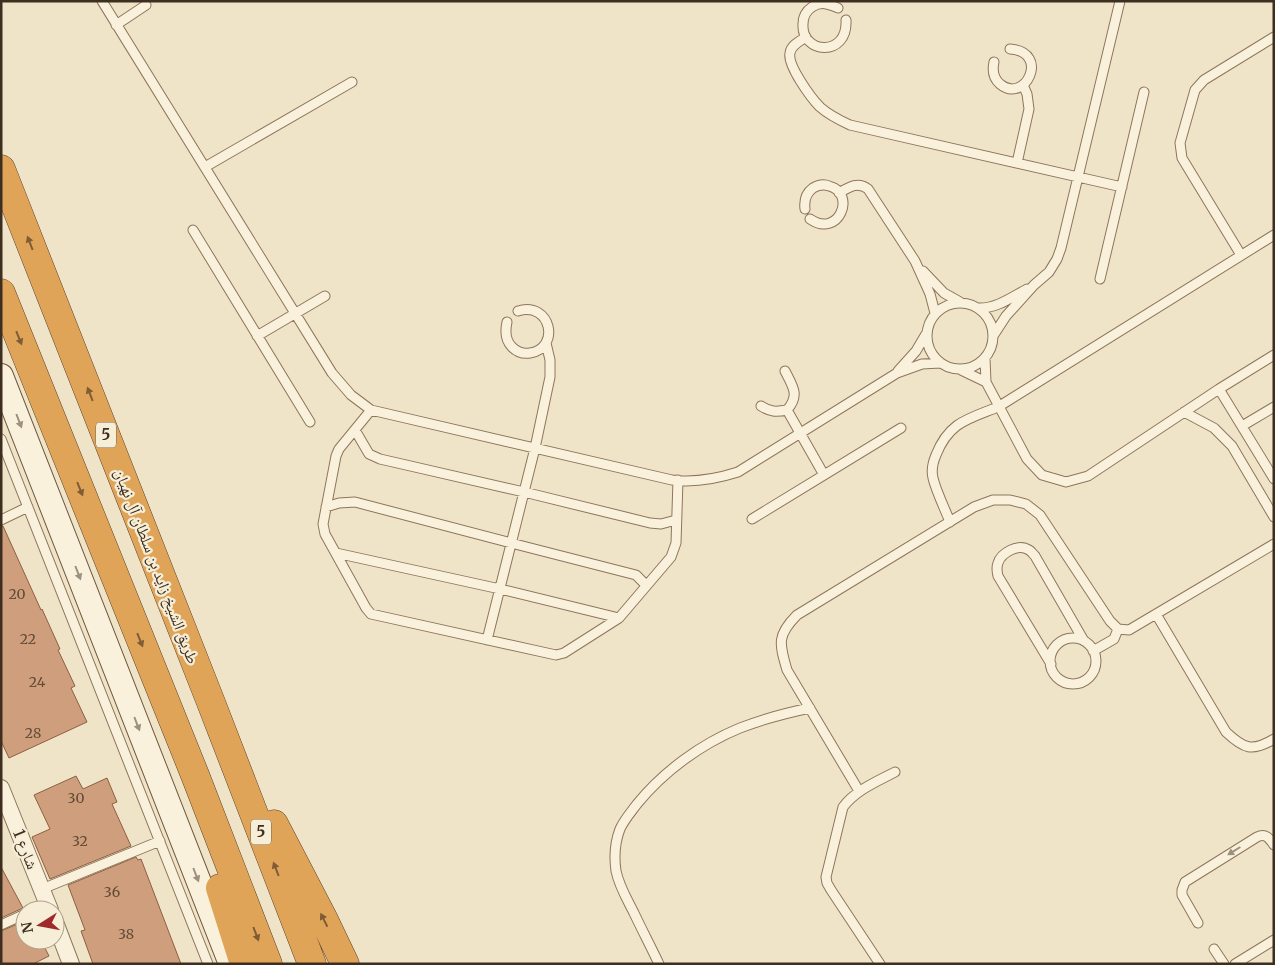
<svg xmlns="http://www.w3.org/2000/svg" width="1275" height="965" font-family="Merriweather,'Noto Naskh Arabic',serif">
  <rect width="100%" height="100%" fill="#f0e4c8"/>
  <path fill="#cf9f7d" stroke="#8d5f41" d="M1,526H3L41,610L42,609L60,649L58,650L75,686L71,688L87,722L9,758L1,741Z
    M76,776L83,789L107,778L117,802L112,804L131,846L50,879L32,837L50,829L34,795Z
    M136,857L138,860L141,859L181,964H93L81,931L85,930L68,885Z
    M1,867L23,908L1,918Z
    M25,921V940H41L49,956L33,964H1V931Z"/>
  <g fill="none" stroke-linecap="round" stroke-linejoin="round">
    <defs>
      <path id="lane" d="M102,1L332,373L351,395L371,410L672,480C695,483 716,479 738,472L897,373L922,364L940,363
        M838,8C829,4 821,1 812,7C806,11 803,17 803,24C801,54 848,58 846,20
        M116,25L146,5
        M806,37C800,41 791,45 790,53C787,65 811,98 820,107C829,115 839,120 850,125L1122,187
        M994,62C992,71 993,78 1000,84C1025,105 1051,52 1010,49
        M1017,163L1029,109L1027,94L1023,85
        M205,167L352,82
        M839,193C849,187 858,181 868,189L915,261L930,294L935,313
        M805,209C804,201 806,193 813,188C818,185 824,184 829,186C857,193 839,239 810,219
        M193,230L310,422
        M1241,255L1182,158L1180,143L1195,90L1204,80L1274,37
        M923,271L944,293L960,302
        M1100,279L1144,92
        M927 336a33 33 0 1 1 66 0a33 33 0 1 1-66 0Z
        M978,308C996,309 1012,297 1027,289
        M507,322C505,331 505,340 512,347C517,352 524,354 530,353C561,348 551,301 518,311
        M257,336L325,296
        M993,336L1006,316L1034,285L1049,272L1057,259L1061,248L1120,1
        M985,358L986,382L1027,459L1042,475L1066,482L1088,476L1219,389L1274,479
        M961,370L986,382
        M898,371L916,351L926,334
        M1219,389L1274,355
        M761,406C770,412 776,412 787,410C800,395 793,387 785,371
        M371,410L339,449L336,456L323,524L325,534L366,608L371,614L556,655L564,653L619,618L671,557L676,543L678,480
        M787,410L824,475
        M1184,412L1214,428L1232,446L1274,517
        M1242,426L1274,407
        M355,430L369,454L380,459L524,492L650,523L661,524L676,520
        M1,439L208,964
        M326,507L339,503L355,502L511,543L636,575L646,585
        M752,519L901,428
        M1,520L28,507
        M950,522C945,509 936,491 933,478C931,470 933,462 936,455C949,422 968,419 998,407L1274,235
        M336,553L500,589L619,618
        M1156,614L1226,732C1244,749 1252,752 1274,739
        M1050 661a23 23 0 1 1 46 0a23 23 0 1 1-46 0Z
        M487,640L535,448L550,377V360L546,343
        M1093,651L1114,639L1118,629
        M1051,664L998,576C997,571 996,568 998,563C1001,553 1018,543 1029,550C1031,551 1033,554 1035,556L1084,641
        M859,791L787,670C779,643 777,635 797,615L974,507L993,500H1010L1026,504L1040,515L1110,621L1118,629L1129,630L1274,544
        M42,889L160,841
        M32,910L47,902
        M1198,923L1182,895V890L1185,882L1257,837C1266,833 1269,838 1274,845
        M1,925L25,914
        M1214,949L1224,964
        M659,964C651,947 642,930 634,913C627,899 619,886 616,871C614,857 615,842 620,829C624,820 631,812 637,804C664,771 701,744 740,728C763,719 786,713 810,708
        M880,964L831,890L827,883L826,877L843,807C856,790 876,782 895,772
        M1235,964L1274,940"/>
      <path id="street" d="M1,788L50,910
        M55,922L71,964"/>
      <path id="secondary" d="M1,376L231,964"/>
      <path id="highway" d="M1,169L210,700L312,964
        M1,293L195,775L268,964
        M274,824L324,920L345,964
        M220,888L244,964"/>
    </defs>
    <use href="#lane" stroke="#8d765c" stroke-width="11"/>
    <use href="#street" stroke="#8d765c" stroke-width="18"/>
    <use href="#secondary" stroke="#6f573f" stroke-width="26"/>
    <use href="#highway" stroke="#5b4430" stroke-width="29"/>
    <use href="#lane" stroke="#faf1dc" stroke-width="9"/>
    <use href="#street" stroke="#faf1dc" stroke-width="16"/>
    <use href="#secondary" stroke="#faf1dc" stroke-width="24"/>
    <use href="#highway" stroke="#e0a458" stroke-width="28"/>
  </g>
  <defs><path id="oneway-solid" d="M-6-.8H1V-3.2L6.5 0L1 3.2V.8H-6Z" transform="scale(1.25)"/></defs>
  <g fill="#7e5d36">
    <use href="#oneway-solid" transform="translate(30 243) rotate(-111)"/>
    <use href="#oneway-solid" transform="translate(19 338) rotate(68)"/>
    <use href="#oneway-solid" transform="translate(90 394) rotate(-111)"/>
    <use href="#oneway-solid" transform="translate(80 489) rotate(68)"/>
    <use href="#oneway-solid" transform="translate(140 640) rotate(68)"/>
    <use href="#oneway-solid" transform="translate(276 869) rotate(-111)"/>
    <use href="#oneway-solid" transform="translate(324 920) rotate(-117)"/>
    <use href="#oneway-solid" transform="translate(256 934) rotate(69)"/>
  </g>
  <g fill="#9c907e">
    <use href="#oneway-solid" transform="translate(19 421) rotate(69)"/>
    <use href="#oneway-solid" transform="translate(78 573) rotate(69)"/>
    <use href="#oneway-solid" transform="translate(137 724) rotate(69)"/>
    <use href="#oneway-solid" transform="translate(1234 851) rotate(148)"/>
    <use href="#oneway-solid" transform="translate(196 875) rotate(69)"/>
  </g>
  <g text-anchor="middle" stroke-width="4.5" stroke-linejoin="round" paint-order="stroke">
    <g font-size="14" fill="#624a37">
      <text x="17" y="599">20</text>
      <text x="28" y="644">22</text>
      <text x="37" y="687">24</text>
      <text x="33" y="738">28</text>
      <text x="76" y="803">30</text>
      <text x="80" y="846">32</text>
      <text x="112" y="897">36</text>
      <text x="126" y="939">38</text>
    </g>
    <g fill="#f7eed8" stroke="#756857" stroke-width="1">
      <rect x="96" y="422.5" width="20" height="25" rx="4"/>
      <rect x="251" y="819.5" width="20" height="25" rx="4"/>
    </g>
    <g font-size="15" font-weight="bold" fill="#3d2e20">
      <text x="106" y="440">5</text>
      <text x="261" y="837">5</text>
    </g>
    <g font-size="16" fill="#3d2e20" stroke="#f7eed8">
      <text transform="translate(157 566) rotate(69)" y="6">طريق الشيخ زايد بن سلطان آل نهيان</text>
      <text transform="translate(26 849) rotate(68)" y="6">شارع 1</text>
    </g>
  </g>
  <rect width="1275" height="965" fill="none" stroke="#3d2e20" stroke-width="5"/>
  <g transform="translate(40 925) rotate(259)"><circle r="24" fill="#f7eed8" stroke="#ada18e"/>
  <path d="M0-4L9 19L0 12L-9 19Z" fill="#9e2a2b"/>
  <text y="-8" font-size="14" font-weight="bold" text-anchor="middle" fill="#3d2e20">N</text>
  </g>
</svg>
